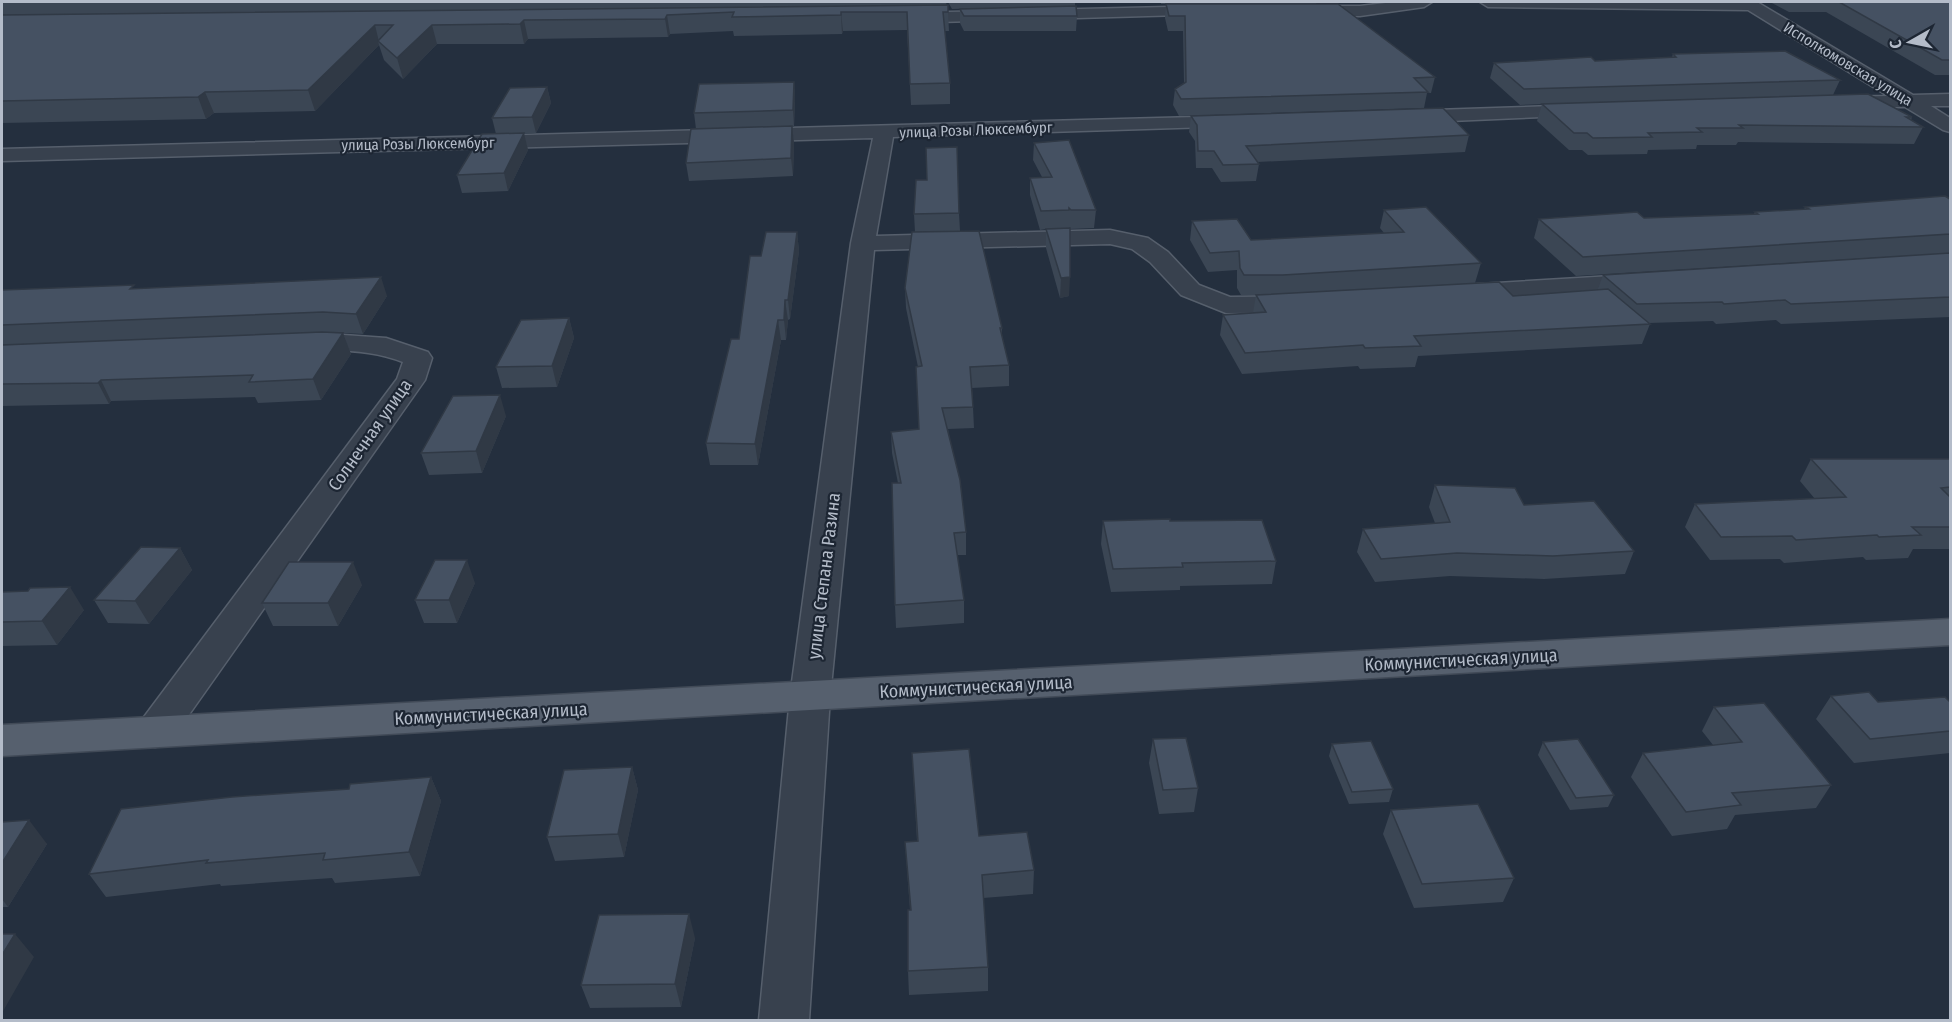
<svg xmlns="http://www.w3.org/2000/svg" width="1952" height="1022" font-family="'Fira Sans Condensed',sans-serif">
  <rect width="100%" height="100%" fill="#242f3e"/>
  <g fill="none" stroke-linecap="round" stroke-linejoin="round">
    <defs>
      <path id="minor" d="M1394,2H1432L1424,7L1360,16H1302L1294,11L1302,6H1360Z
        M1480,2H1757L1913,95L1950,94V106H1931L1950,118V132L1943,130L1905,107H1832L1829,103L1832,99L1839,97L1888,96L1748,10L1488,7Z
        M1212,6L1218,8L1220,11L1218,14L903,23L895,18L903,13Z
        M1583,105L1590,107L1593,111L1590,115L1404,123L1397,121L1394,117L1397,113L1404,111Z
        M1235,116L1242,118L1245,122L1242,126L893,137L876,236L1110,230L1148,238L1168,252L1199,285L1230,297L1301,296L1310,299L1314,304L1310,309L1301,312L1226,313L1181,295L1150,262L1132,249L1110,244L874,250L830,697L809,1020H759L790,697L851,243L873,138L2,161V149Z
        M1645,274L1654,277L1658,282L1654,287L1463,301L1454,298L1450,293L1454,288L1463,285Z
        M330,334L386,338L428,352L432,358L425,380L169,743L155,747L141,743L135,732L141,721L397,379L403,362C380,353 357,351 332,350C319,350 306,352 293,349L289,343L293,337Z"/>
      <path id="major" d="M1950,619V645L2,756V725Z"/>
    </defs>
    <use href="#minor" stroke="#565f6c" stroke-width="3"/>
    <use href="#major" stroke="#414a57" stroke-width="3"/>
    <use href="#minor" fill="#38414e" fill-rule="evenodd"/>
    <use href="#major" fill="#56606e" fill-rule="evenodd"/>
  </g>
  <path fill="#3b4654" d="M2,2H946L948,12L949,31H945L950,83V104L911,105L907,30L843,31L842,34L734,36L733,31L670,34L668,37L528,39L524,44H437L403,79L384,60L379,45L315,111L214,113L206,119L2,123Z
    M948,2H1075V6L952,9Z
    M1161,2H1317L1316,4H1161Z
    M1770,2H1950V75H1935L1826,12H1789Z
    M1166,4L1435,77L1431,93H1427L1424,108L1179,116L1173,105L1175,89L1184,83L1183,31H1168L1165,18Z
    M960,9L1077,16L1076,31H964L960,23Z
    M1673,54L1840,80L1833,95L1520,105L1490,78L1494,63L1595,61L1672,57Z
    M794,82L795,98L794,127H792L794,143L793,176L689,181L686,163L696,129L694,113Z
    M547,87L551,103L536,133L524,134L528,150L508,191L462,193L457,175L496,134L492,118Z
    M1542,104L1912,117L1911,120L1923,127L1914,144L1738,142L1736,145H1697L1696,149L1648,150L1647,154L1588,155L1582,150H1569L1537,121Z
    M1191,116L1469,135L1465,152L1257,162L1259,164L1256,181L1221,182L1212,168H1196L1195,141L1189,132Z
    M1034,143L1096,210L1094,228L1070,229L1069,227V296L1060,298L1046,248V229L1040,230L1030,195V178L1042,177L1033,160Z
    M1950,199V317L1781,324L1776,320L1716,324L1713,321L1649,323L1650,324L1642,344L1418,356L1415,367L1360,369L1358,366L1242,374L1220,335L1223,315L1253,313L1256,295H1267H1241L1237,288V270L1208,272L1190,240L1192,221L1251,240L1384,233L1380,228L1384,210L1481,263L1475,283L1513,296L1598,289L1603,275L1917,255L1576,276L1534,238L1539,219L1644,218L1754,214L1755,212L1804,210L1805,207Z
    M959,213L960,231L1002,328V336L1009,365V386L972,388L973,407L974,428L948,429L966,532V555H957L964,600V623L896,628L895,605L898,483L892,453L891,432L919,429L918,367L906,308L905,288L915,232L914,214Z
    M797,232L799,251L790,319L788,320L786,340H781L758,465H710L706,443L739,339L761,256Z
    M135,289L387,296L363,334L325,332L343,333L351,354L321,400L258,403L255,397L111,401L109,404L2,406V290Z
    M569,318L574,338L557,387L502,388L496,367Z
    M506,416L482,473L429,475L421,453Z
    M1811,459H1950V549H1913L1908,558L1866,560L1863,557L1784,563L1780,559L1710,560L1685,527L1695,504L1815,499L1800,481Z
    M1435,485L1524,505L1634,551L1625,574L1544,579L1450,576L1375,582L1357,552L1363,529L1435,523L1429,507Z
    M1103,521H1170L1276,561L1272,584L1180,586V590L1111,592L1101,544Z
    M180,548L192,570L149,624L108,623L94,600Z
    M475,583L457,623H424L415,600Z
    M362,585L338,626H273L262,603Z
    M2,592L84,610L57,645L2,646Z
    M1831,696L1878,702H1950V753L1854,763L1816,719Z
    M1714,707L1831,785L1816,808L1735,815L1727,829L1672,836L1631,777L1643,753L1713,745L1702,731Z
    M1153,739L1198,788L1194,812L1159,814L1149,763Z
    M1543,742L1614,795L1608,807L1570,810L1538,755Z
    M1332,744L1393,789L1389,802L1349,804L1329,756Z
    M912,753L979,836L1034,870L1033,894L983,898L988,967V991L909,995L908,971L910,910L905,842L917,841Z
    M632,767L638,790L624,857L555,861L547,837Z
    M431,777L441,801L420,876L335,883L332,878L221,886L220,884L106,897L89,874L349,789Z
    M1391,810L1514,878L1503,902L1414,908L1383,834Z
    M2,822L47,844L8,907H2Z
    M695,938L681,1007L590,1008L581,985Z"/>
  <path fill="#303945" d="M841,12L843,31L842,34L841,15Z
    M667,15L670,34L668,37L665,19Z
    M524,20L528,39L524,44L520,24Z
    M375,25L379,42L378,41L379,45L315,111L308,90Z
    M432,25L437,44L403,79L397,58Z
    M794,82L795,98L794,127L793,110Z
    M547,87L551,103L536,133L532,117Z
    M205,92L214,113L206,119L198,97Z
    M792,126L794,143L793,176L791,158Z
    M524,133L528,150L508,191L504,173Z
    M797,232L799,251L790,319L788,300Z
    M381,277L387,296L363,334L356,314Z
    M1070,277L1069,296L1060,298L1061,278Z
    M785,300L788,320L786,340L784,320Z
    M569,318L574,338L557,387L552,366Z
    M778,320L781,340L758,465L755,444Z
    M343,333L351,354L321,400L313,379Z
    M101,380L111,401L109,404L98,383Z
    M500,395L506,416L482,473L476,451Z
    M180,548L192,570L149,624L135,601Z
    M467,560L475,583L457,623L449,600Z
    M353,562L362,585L338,626L328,603Z
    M70,587L84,610L57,645L42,621Z
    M632,767L638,790L624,857L618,834Z
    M431,777L441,801L420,876L409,852Z
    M29,820L47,844L8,907L2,899V863Z
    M689,914L695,938L681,1007L675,984Z
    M15,934L34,957L2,1013V955Z"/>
  <path fill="#455162" stroke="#303945" stroke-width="1.5" d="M1839,2H1950V60H1942Z
    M1166,4H1338L1435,77L1414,78L1428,92L1181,99L1175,89L1186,82L1185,16H1169Z
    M948,5V12H943L950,83L910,84L907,12H841V15L732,17L734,12L667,15L665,19L524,20L520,24L432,25L397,58L378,41L393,25H375L308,90L205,92L198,97L2,101V15Z
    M1076,6L1077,16H964L960,9Z
    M1785,51L1840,80L1524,89L1494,63L1591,57L1595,61L1676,57L1673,54Z
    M794,82L793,110L694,113L699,84Z
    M547,87L532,117L492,118L510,88Z
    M1868,94L1912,117H1906L1923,127L1739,125L1743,128H1697L1702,132L1648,133L1652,137L1593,138L1587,133H1574L1542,104Z
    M1443,108L1469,135L1246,146L1259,164L1223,165L1214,151H1198L1197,125L1191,116Z
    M792,126L791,158L686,163L691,129Z
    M524,133L504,173L457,175L482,134Z
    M1069,140L1096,210H1071L1069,208V210L1041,211L1030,178L1052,177L1034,143Z
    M957,147L959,213L914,214L916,180H927L926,148Z
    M1945,196L1950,199V234L1583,257L1539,219L1637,212L1644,218L1758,214L1755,212L1809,209L1805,207Z
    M1426,207L1481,263L1283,275H1244L1240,268L1239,251L1210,253L1192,221L1237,219L1251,240L1404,232L1384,210Z
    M1070,228V277L1061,278L1046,229Z
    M979,231L1002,328H1000L1009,365L970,367L973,407L942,408L960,480L966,532L954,533L964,600L895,605L892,483H901L891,432L919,429L916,367L922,366L905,288L912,232Z
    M766,232H797L788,300H785L784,320H778L755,444L706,443L731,339H739L750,256H761Z
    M1950,253V297L1791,304L1785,300L1724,304L1722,302L1637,304L1603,275Z
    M381,277L356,314L323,312L2,325V290L134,285L130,289Z
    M1499,282L1513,296L1608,289L1650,324L1414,336L1421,346L1365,348L1363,345L1245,353L1223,315L1266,312L1256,295Z
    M569,318L552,366L496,367L521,320Z
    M322,332L343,333L313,379L249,382L253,375L101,380L98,383L2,384V345Z
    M500,395L476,451L421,453L453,396Z
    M1811,459H1950V487L1941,488L1950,497V527H1912L1921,535L1879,537L1877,535L1796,540L1792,536L1721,537L1695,504L1846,497Z
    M1435,485L1515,488L1524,505L1594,501L1634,551L1553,556L1457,553L1381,559L1363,529L1450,522Z
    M1170,519V521L1262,520L1276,561L1182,563L1183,567L1113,569L1103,521Z
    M141,547L180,548L135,601L94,600Z
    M435,560H467L449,600H415Z
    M289,562H353L328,603H262Z
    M70,587L42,621L2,622V592L28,591L30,588Z
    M1869,692L1878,702L1945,697L1950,702V731L1870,739L1831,696Z
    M1764,703L1831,785L1732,793L1741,805L1686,812L1643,753L1742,742L1714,707Z
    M1186,738L1198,788L1163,790L1153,739Z
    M1578,739L1614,795L1576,798L1543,742Z
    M1371,741L1393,789L1352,792L1332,744Z
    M969,749L979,836L1027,832L1034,870L982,875L988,967L908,971V910H911L905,842L918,841L912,753Z
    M632,767L618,834L547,837L564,770Z
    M431,777L409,852L323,860L325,853L206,863L208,860L89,874L121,809L232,797L349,789L350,784Z
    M1478,804L1514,878L1422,884L1391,810Z
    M29,820L2,863V822Z
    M689,914L675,984L581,985L599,915Z
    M2,934H15L2,955Z"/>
  <g text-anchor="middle" stroke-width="4.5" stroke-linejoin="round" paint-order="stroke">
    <g font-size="15" fill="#b4bcc9" stroke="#1d2633">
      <text transform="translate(1848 64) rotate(31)" y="5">Исполкомовская улица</text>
      <text transform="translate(976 130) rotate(-2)" y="5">улица Розы Люксембург</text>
      <text transform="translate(418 144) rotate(-1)" y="5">улица Розы Люксембург</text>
    </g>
    <g font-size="18" fill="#b4bcc9" stroke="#1d2633">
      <text transform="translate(370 435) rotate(-55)" y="6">Солнечная улица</text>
      <text transform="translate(824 576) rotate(-83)" y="6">улица Степана Разина</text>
      <text transform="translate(1461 660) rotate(-3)" y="6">Коммунистическая улица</text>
      <text transform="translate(976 687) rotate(-3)" y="6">Коммунистическая улица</text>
      <text transform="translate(491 714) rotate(-3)" y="6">Коммунистическая улица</text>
    </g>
  </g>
  <rect width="1952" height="1022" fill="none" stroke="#b4bcc9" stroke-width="6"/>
  <g transform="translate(1910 42) rotate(261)" stroke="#1d2633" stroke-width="4.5" paint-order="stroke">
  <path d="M0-4.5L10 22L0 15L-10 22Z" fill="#b4bcc9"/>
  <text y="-9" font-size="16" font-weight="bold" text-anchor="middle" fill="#b4bcc9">С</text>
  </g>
</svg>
